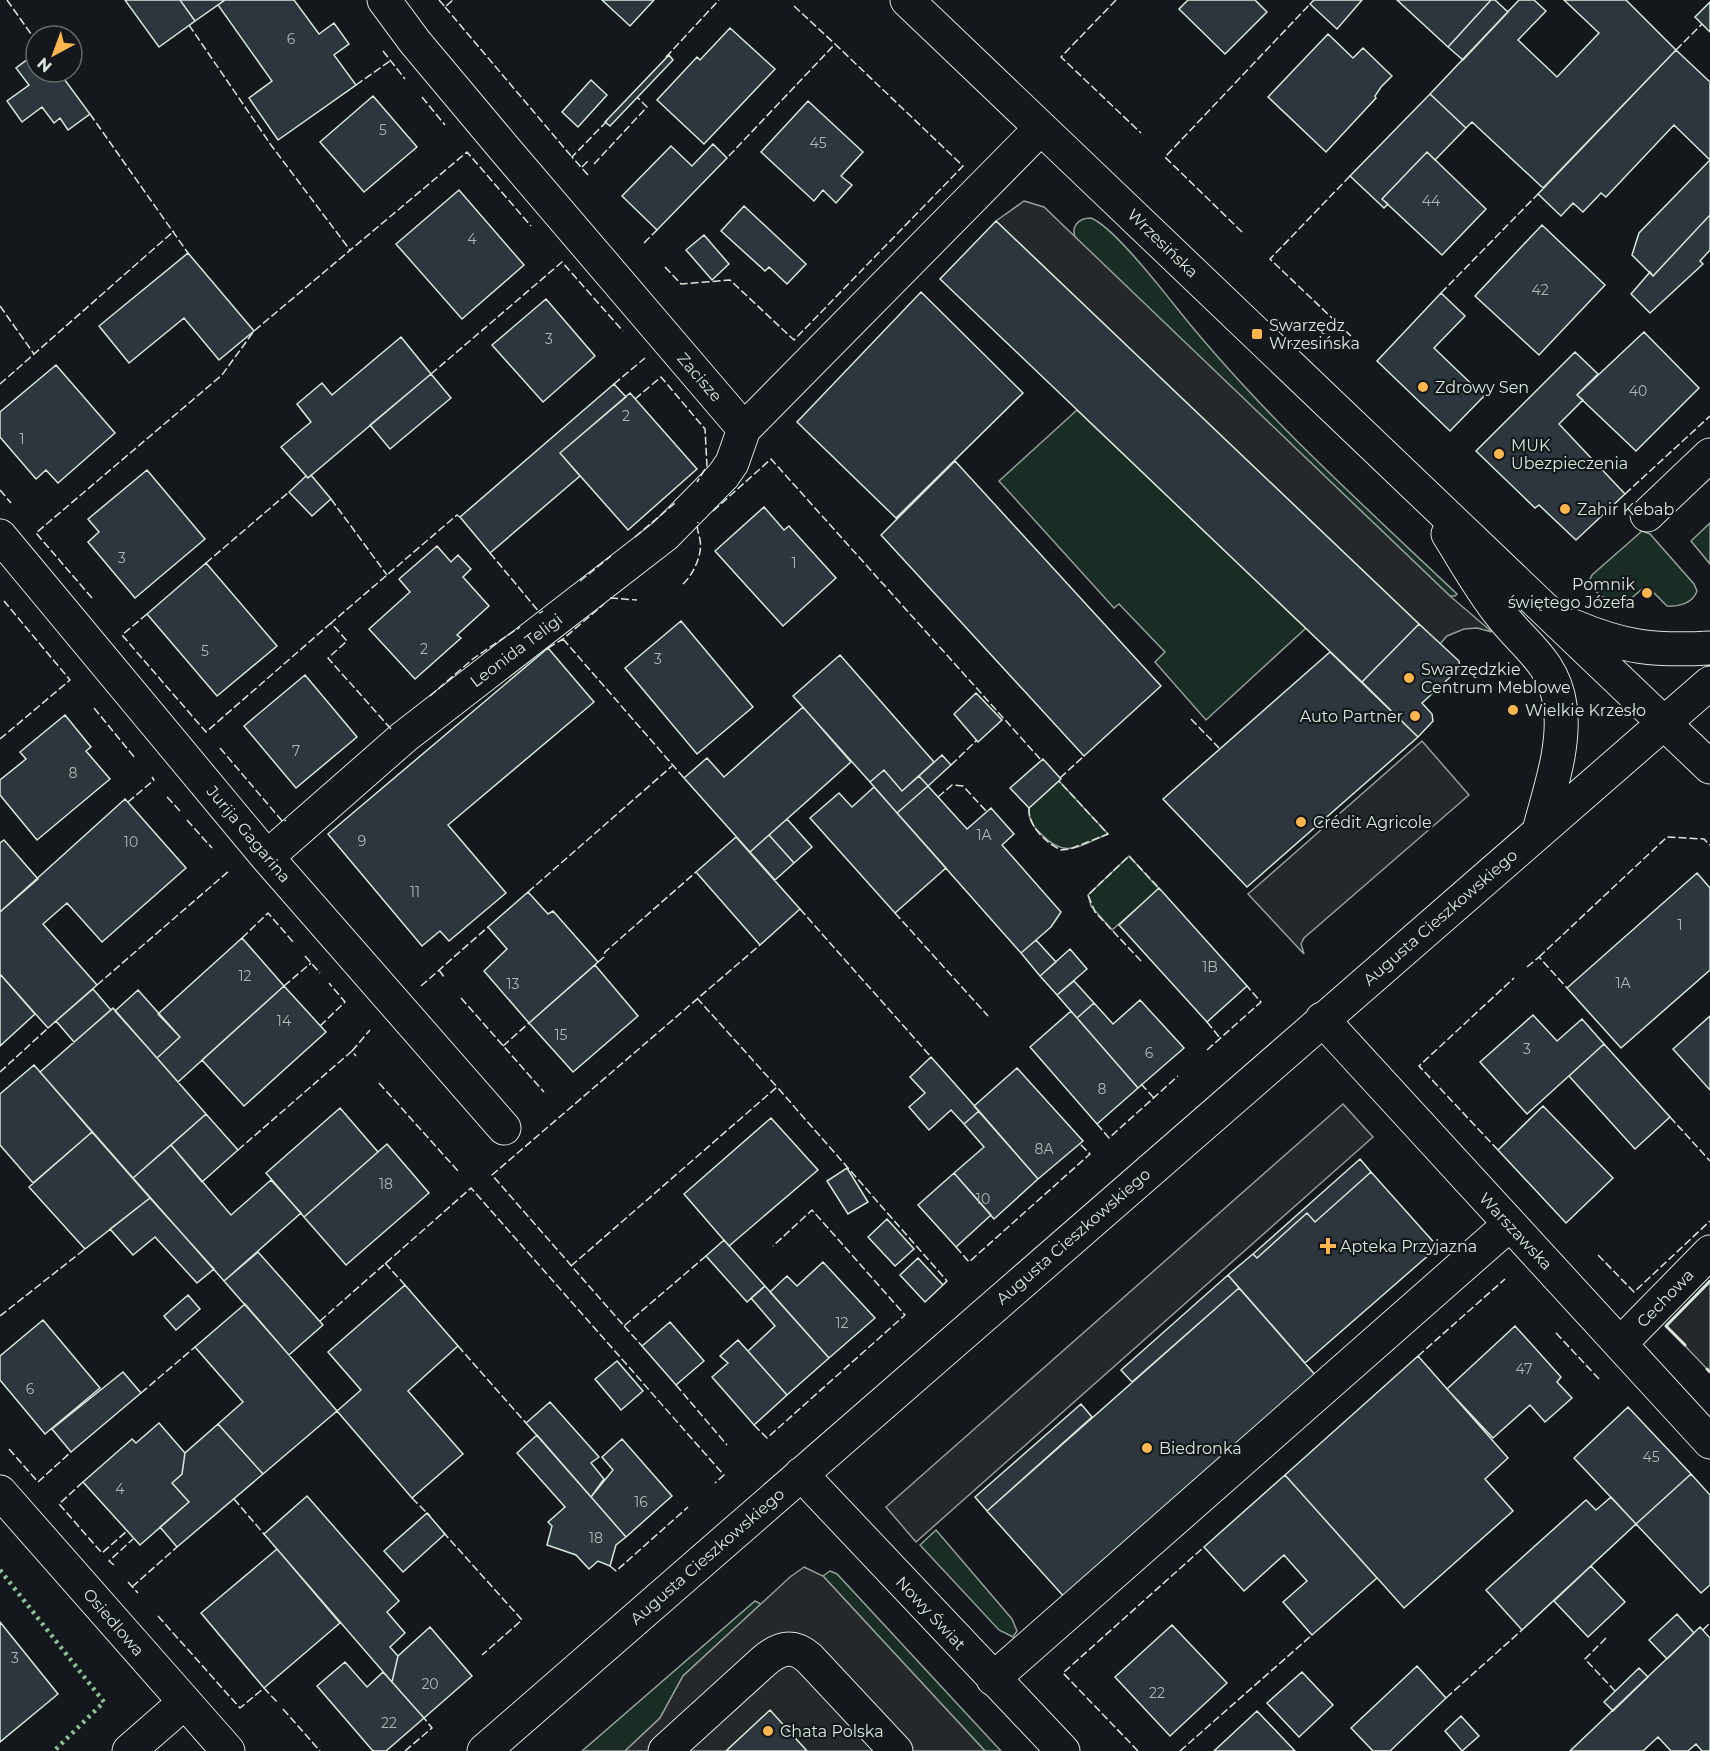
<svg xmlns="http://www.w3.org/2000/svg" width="1710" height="1751" font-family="Montserrat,sans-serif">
  <rect width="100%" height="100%" fill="#14181c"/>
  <path fill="#1a2d24" stroke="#939e99" stroke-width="1.5" d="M1091,218C1113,227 1156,282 1172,302C1257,410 1358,500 1457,594L1455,596H1450L1076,239C1070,227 1078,218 1091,218Z
    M1077,410L1306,628L1206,720L1155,662L1165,652L1119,604L1114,608L999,481Z
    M1710,523V564L1691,541Z
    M1642,531L1650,534L1694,584L1697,591C1693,603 1679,607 1667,606L1652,591L1642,589L1626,603L1603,597L1594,590L1590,579L1592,575Z
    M1059,781L1108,834C1078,846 1066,860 1040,833C1033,826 1028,819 1029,808Z
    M1129,856L1159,889L1112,930L1091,906L1088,895Z
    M936,1530L1012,1619L1017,1631L1013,1637L999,1630L920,1545Z
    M830,1571L837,1574L1001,1751H985L823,1576Z
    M755,1601L761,1604L683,1676L660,1718L625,1751H582Z"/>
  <path fill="#24282b" stroke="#939e99" stroke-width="1.5" d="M1024,201L1044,207L1450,596L1492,632L1477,628L1464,629L1447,636L1440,644L996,221Z
    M1422,741L1469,795L1304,938L1301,944L1304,954L1248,894Z
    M1343,1104L1373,1137L916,1542L886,1507Z
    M1710,1281V1372L1666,1326Z
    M804,1567L823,1576L985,1751H807L770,1711L726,1751H625L660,1718L683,1676L790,1577Z"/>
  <path fill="#2c363c" stroke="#d8e6dc" stroke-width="1.5" d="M125,0H180L195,21L159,47Z
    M180,0H225L195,21Z
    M225,0H294L319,34L334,23L349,44L334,55L356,85L278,140L249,98L272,81L218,5Z
    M602,0H654L630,26Z
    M1188,0H1255L1267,12L1225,54L1179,9Z
    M1314,0H1362L1337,29L1310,4Z
    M1397,0H1491L1448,47Z
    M1491,0H1495L1508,12L1463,60L1448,47Z
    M1519,0H1534L1546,11L1518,40L1557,77L1599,33L1564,0H1626L1676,50L1543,188L1472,122L1466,128L1430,94Z
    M1710,2V32L1695,17Z
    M730,28L775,69L704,144L657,100L697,57L700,60Z
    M1328,34L1353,58L1363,48L1392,76L1381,87L1375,96L1376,98L1326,152L1268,97Z
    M1676,50L1710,82V215L1653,276L1632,255L1639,233L1710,160L1674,125L1606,197L1601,193L1583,212L1573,203L1561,216L1538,194Z
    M36,53V72H59L90,114L68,130L60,118L54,123L42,107L22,122L7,101L29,85L16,68Z
    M669,55L673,60L610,126L605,122Z
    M591,80L607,95L578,127L562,112Z
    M1430,94L1466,128L1435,160L1427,152L1382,199L1388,204L1384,208L1350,176Z
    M373,96L417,147L364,192L320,142Z
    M808,101L863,152L841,176L852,185L836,203L823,190L814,201L761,152Z
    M713,144L727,158L657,230L622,196L671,146L692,166Z
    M1427,152L1486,209L1442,255L1382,199Z
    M459,190L524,265L462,319L396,244Z
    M744,206L806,264L787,284L769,267L765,271L721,231Z
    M1710,215V250L1700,261L1703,264L1650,313L1631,294L1650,272L1653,276Z
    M996,221L1419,624L1362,682L940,279Z
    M1542,225L1605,285L1539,355L1475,296Z
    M704,235L729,264L712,280L686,250Z
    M188,253L254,331L219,360L184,318L129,363L99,326Z
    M921,292L1023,393L896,518L797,422Z
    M1441,293L1465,316L1434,348L1484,396L1450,431L1377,361Z
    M546,299L595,356L543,402L492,345Z
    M1644,332L1699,388L1636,451L1577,395Z
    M401,337L431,374L308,478L281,447L311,422L297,404L322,383L332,395Z
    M1575,352L1598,374L1577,395L1583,400L1559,424L1625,494L1576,540L1539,505L1535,508L1476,451Z
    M56,365L115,433L58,483L46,470L36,479L0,437V412Z
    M431,374L451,398L390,449L370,425Z
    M614,384L626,397L560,453L580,476L490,553L460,517Z
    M630,393L697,469L628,530L560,453Z
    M955,461L1161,686L1084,756L881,535Z
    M147,470L205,539L135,598L88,542L99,532L88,519Z
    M311,475L331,499L312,516L289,492L306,476L308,478Z
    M764,507L784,530L789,526L836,578L783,626L715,551Z
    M437,546L451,562L458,555L471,569L463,577L489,606L457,635L461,638L415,679L369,629L410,592L399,579Z
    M206,563L277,646L217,696L147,614Z
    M681,621L753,707L697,754L625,668Z
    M1419,624L1459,661L1460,668L1422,703L1432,714L1433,721L1418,737L1362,682Z
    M548,648L594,702L448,825L506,893L449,941L440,931L422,946L328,834Z
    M1330,652L1418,737L1247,887L1163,799Z
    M840,655L934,762L902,791L884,770L870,782L793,696Z
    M305,675L357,737L296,788L244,726Z
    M976,693L1002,720L978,742L954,714Z
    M803,707L851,762L750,852L684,778L707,758L724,777Z
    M65,715L91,747L86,751L110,779L37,840L0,795V780L26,759L20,752Z
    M942,755L951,765L928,786L919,776Z
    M1043,759L1061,779L1029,808L1010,788Z
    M884,770L902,791L919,776L928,786L897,813L870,782Z
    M928,786L967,829L991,808L1014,834L1002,845L1061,912L1051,927L1021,953L897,813Z
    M874,787L946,868L895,913L810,818L839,793L852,807Z
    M125,799L186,868L102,942L67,903L43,924L97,985L48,1028L0,974V912Z
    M787,819L812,847L794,863L769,835Z
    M769,835L794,863L775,880L750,852Z
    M736,837L800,909L760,945L696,872Z
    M4,840L38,879L0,912V843Z
    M1697,873L1710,888V970L1621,1048L1567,988Z
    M1159,888L1247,986L1207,1022L1119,925Z
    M528,892L548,914L553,911L598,962L529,1023L484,971L507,949L488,927Z
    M242,938L284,986L178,1082L157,1058L180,1037L158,1014Z
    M1036,940L1056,962L1040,976L1021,953Z
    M1070,949L1087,969L1057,995L1040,976Z
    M595,965L638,1016L573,1072L529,1023Z
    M0,974L35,1014L0,1046Z
    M1074,981L1094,1003L1077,1018L1057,995Z
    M284,986L326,1032L244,1106L202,1060Z
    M93,989L111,1010L74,1042L56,1021Z
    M138,990L180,1037L157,1058L115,1011Z
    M1140,1000L1184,1048L1138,1088L1077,1018L1094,1003L1113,1024Z
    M113,1008L206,1114L133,1178L40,1072Z
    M1071,1011L1138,1088L1097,1124L1030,1047Z
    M1533,1015L1557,1041L1582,1019L1604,1044L1527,1114L1480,1062Z
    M1710,1016V1090L1673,1049Z
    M1604,1044L1670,1117L1635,1149L1569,1076Z
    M931,1057L979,1111L964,1124L951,1110L929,1130L909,1107L925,1093L910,1077Z
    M34,1065L92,1132L33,1183L0,1145V1094Z
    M1017,1068L1083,1141L1038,1179L974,1106Z
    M1543,1106L1613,1178L1566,1223L1498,1150Z
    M340,1108L378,1152L304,1217L266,1173Z
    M979,1111L1038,1179L994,1219L954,1173L984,1147L964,1124Z
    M206,1114L238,1150L202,1182L171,1145Z
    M771,1118L818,1170L729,1246L684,1194Z
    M92,1132L150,1198L85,1249L29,1187Z
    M387,1144L429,1193L346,1265L304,1217Z
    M171,1145L231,1215L271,1180L301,1213L224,1281L133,1178Z
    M1360,1159L1371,1172L1315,1222L1307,1213L1257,1258L1253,1254Z
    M847,1168L868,1202L848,1214L827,1181Z
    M1371,1172L1438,1247L1305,1363L1228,1275L1253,1254L1257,1258L1307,1213L1315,1222Z
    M954,1173L991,1215L956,1247L918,1205Z
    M150,1198L214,1269L197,1283L155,1237L133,1255L110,1229Z
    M887,1219L914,1249L895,1266L868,1237Z
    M724,1240L765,1286L747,1302L706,1256Z
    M258,1252L323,1325L289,1355L224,1281Z
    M918,1258L943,1285L925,1302L900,1275Z
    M823,1262L875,1318L829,1358L770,1292L787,1276L797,1286Z
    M1228,1275L1239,1288L1132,1382L1121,1370Z
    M405,1285L458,1346L408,1391L463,1454L412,1498L337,1411L361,1390L328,1352Z
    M765,1286L829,1358L787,1395L748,1351L775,1326L751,1298Z
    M1239,1288L1317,1377L1066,1599L987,1511Z
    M188,1295L200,1309L176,1330L164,1316Z
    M245,1304L337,1411L263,1474L218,1424L243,1402L195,1347Z
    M43,1320L100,1388L45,1434L0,1380V1356Z
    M670,1322L704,1361L676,1385L642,1346Z
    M1515,1326L1561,1377L1557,1382L1572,1398L1545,1422L1530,1405L1493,1438L1447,1389Z
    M738,1340L787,1395L754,1425L712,1377L728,1363L720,1356Z
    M1418,1356L1508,1458L1485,1479L1513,1511L1404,1608L1285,1475Z
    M617,1361L643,1391L621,1410L595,1379Z
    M123,1372L141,1393L71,1452L52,1429Z
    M550,1402L599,1457L591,1463L604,1479L591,1497L526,1423Z
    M1081,1404L1092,1417L987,1511L975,1497Z
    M1628,1407L1691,1474L1636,1524L1574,1458Z
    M159,1423L185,1453L182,1474L172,1483L189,1502L140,1545L83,1482L132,1439L136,1443Z
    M218,1424L263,1474L177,1547L160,1527L189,1502L172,1483L182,1474L185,1453Z
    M537,1435L626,1537L616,1545L610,1566L598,1561L589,1569L576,1555L547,1545L552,1526L548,1522L565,1507L517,1453Z
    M622,1439L672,1496L626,1537L591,1497L613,1470L602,1457Z
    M1691,1474L1710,1495V1585L1701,1593L1636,1524Z
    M1285,1475L1377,1578L1312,1635L1283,1602L1307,1581L1284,1555L1244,1591L1204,1547Z
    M307,1496L399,1601L387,1612L405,1633L390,1647L398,1656L392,1682L264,1534Z
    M1611,1497L1636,1524L1522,1630L1486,1590L1586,1500L1596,1510Z
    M427,1513L445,1534L403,1572L384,1551Z
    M277,1549L340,1623L264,1688L201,1613Z
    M1591,1566L1625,1602L1588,1637L1554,1601Z
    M1677,1614L1694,1633L1667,1659L1649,1640Z
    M0,1622L58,1694L0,1742Z
    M1172,1625L1227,1683L1170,1736L1115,1677Z
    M430,1627L472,1676L424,1718L392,1682L398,1656Z
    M1700,1627L1710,1638V1751H1702L1696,1744L1688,1751H1671L1658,1737L1643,1751H1570Z
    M345,1662L367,1687L383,1672L424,1718L386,1751H373L317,1686Z
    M1417,1666L1446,1698L1390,1751H1373L1351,1728Z
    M1639,1668L1648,1677L1613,1711L1604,1702Z
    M1302,1672L1333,1705L1299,1737L1267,1703Z
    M770,1710L807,1751H726Z
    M1257,1711L1295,1751H1214Z
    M1461,1716L1479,1736L1462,1751L1445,1731Z"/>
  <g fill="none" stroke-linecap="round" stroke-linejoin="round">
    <defs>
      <path id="minor" d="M384,0L415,42L503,147L744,429
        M907,0L1710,767
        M1647,515L1710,455
        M1448,534C1465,561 1481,590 1501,615C1524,645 1554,662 1560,705C1566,746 1549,792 1539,831
        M0,536L267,857L504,1128
        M1573,626C1625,648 1654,651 1710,648
        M267,857L404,737L665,535L723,476L732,463L744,429L1041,128
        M1322,1019L1710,1442
        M1620,1344L1710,1252
        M801,1474L1063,1751
        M0,1492L228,1751
        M993,1679L1510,1224
        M129,1751L185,1702
        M484,1751L1710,683
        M665,1751L764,1661C779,1648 793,1644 809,1658L896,1751"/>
    </defs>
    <use href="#minor" stroke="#d8e6dc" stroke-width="35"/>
    <use href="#minor" stroke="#14181c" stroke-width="33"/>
    <path stroke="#8ac095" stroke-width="4.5" stroke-dasharray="3 4.5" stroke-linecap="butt" d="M0,1570L104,1702L54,1751"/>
    <path stroke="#d8e6dc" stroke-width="1.5" stroke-dasharray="8 3" stroke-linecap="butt" d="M7,0L36,41
      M439,0L445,7L453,0
      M1116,0L1061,57L1141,133
      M794,6L835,44
      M445,7L572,157
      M189,25L271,145L350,250
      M1676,50L1702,24
      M383,51L405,79
      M666,57L719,0
      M356,85L390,61
      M422,97L445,125
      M90,114L188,253
      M594,164L647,107L637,97
      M582,167L589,160
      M588,175L572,157L607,121
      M1350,176L1270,259L1351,336
      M1242,232L1165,157L1310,4
      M644,243L657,230
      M665,267L681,284L730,280L794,340L963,166L835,44L727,158
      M1441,293L1538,194
      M0,306L34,354
      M431,374L562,262L623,331
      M0,384L174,231
      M614,384L645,358
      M635,399L661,377L705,429L707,466L697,482
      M0,490L11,503
      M1625,494L1710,416
      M331,499L387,575
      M713,511L771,459L1041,760
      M635,537L675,503
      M490,553L540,613L543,611
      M206,563L289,492
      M580,581L611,556
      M683,584C693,575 703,554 700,540C699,533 696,529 698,522
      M92,598L36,533L222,375L254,331L467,152L531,226
      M610,598L637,600
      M147,614L122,635L206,732L331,623
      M563,639L684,778
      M548,648L563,639L604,604
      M430,696L474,658L520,627
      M94,708L135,758
      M1191,719L1219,748
      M391,729L328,658L347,641L331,623L457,515L460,517
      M0,739L70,680L4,601
      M220,748L283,822L286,820
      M951,765L977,740
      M1060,778L1084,756
      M167,797L180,811
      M938,797L952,785L963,786L987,812
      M128,802L154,780L152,777
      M1029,808C1028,826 1046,843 1061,850L1070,849L1108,834L1059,781
      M187,820L212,848
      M528,892L672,766
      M800,909L931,1057
      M895,913L988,1016
      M242,938L268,913L294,943
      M305,956L320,973
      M1539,957L1667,837L1704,839L1710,845
      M1141,961L1095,912L1088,895L1129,856L1159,888
      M598,962L604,957L605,952L696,872
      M1527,967L1539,957L1567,988
      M439,970L444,977
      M97,985L230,870
      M284,986L311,963
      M421,986L488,927
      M461,998L544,1092
      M697,998L777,1087
      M1207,1022L1220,1038
      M320,1026L345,1002L329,983
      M503,1046L529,1023
      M1207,1050L1261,1002L1247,986
      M352,1051L370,1030
      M0,1072L48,1028
      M379,1083L458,1171
      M1141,1084L1154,1098
      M1670,1117L1710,1161
      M1097,1124L1109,1138L1178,1076
      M238,1150L352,1051L356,1056
      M1498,1150L1419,1066L1514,978
      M956,1247L969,1262L1090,1154L1080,1144
      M1598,1255L1634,1292L1710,1221
      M706,1256L624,1326L492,1175L760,945
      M385,1263L405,1285
      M571,1266L777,1087L947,1281L943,1285
      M0,1316L85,1249
      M320,1321L471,1188L724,1475L715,1483
      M624,1326L642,1346
      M1556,1333L1600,1380
      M458,1346L526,1423
      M1418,1356L1505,1279
      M676,1385L727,1445
      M141,1393L195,1347
      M754,1425L767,1438L905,1315L812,1210L773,1246
      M9,1449L38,1482L71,1452
      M83,1482L59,1504L102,1553L127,1531
      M412,1498L430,1516
      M234,1499L264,1534
      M443,1532L522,1620L482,1655
      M114,1565L109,1561L133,1539
      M610,1566L616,1571L688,1507
      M128,1582L138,1593
      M132,1587L177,1547
      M158,1616L240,1708L264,1688L277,1702
      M1703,1630L1710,1623
      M1606,1638L1585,1659L1615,1691
      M1446,1698L1522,1630
      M283,1709L320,1751
      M405,1751L432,1728L424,1718
      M1138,1751L1063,1673L1204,1547
      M1180,1751L1312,1635"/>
    <path stroke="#d8e6dc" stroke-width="3" d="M1685,1345L1666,1326L1710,1281
      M1707,1369L1710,1372"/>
  </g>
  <g fill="#ffb74d" stroke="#14181c" stroke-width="2">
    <rect x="1251" y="328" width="12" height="12" rx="3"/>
    <circle cx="1423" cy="387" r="6"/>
    <circle cx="1499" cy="454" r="6"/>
    <circle cx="1565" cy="509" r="6"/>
    <circle cx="1647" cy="593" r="6"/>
    <circle cx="1409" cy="678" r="6"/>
    <circle cx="1513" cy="710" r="6"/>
    <circle cx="1415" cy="716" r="6"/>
    <circle cx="1301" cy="822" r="6"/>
    <path d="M1325 1237h6v6h6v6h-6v6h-6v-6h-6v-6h6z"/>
    <circle cx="1147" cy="1448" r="6"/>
    <circle cx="768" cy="1731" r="6"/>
  </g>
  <g text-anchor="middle" stroke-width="4.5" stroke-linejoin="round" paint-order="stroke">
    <g font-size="14" fill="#adbab4">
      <text x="291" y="44">6</text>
      <text x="383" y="135">5</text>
      <text x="818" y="148">45</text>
      <text x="1431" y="206">44</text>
      <text x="472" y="244">4</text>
      <text x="1540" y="295">42</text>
      <text x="549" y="344">3</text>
      <text x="1638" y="396">40</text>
      <text x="626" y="421">2</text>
      <text x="22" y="444">1</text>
      <text x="122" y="563">3</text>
      <text x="794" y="568">1</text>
      <text x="424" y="654">2</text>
      <text x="205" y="656">5</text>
      <text x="658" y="664">3</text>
      <text x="296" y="756">7</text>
      <text x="73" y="778">8</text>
      <text x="984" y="840">1A</text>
      <text x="362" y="846">9</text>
      <text x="131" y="847">10</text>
      <text x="415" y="897">11</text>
      <text x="1680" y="930">1</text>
      <text x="1210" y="972">1B</text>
      <text x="245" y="981">12</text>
      <text x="1623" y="988">1A</text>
      <text x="513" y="989">13</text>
      <text x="284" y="1026">14</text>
      <text x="561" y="1040">15</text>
      <text x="1527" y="1054">3</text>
      <text x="1149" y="1058">6</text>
      <text x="1102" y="1094">8</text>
      <text x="1044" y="1154">8A</text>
      <text x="386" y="1189">18</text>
      <text x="983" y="1204">10</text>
      <text x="842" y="1328">12</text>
      <text x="1524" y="1374">47</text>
      <text x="30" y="1394">6</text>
      <text x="1651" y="1462">45</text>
      <text x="120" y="1494">4</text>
      <text x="641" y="1507">16</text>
      <text x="596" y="1543">18</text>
      <text x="15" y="1663">3</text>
      <text x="430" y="1689">20</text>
      <text x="1157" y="1698">22</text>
      <text x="389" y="1728">22</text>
    </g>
    <g font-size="16" fill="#d8e6dc" stroke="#14181c">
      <text transform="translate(1163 243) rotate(44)" y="6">Wrzesińska</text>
      <text transform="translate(700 377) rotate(49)" y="6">Zacisze</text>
      <text transform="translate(516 650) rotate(-37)" y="6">Leonida Teligi</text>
      <text transform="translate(249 834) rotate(50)" y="6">Jurija Gagarina</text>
      <text transform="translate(1440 917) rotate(-41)" y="6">Augusta Cieszkowskiego</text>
      <text transform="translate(1516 1231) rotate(47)" y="6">Warszawska</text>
      <text transform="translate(1073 1236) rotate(-41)" y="6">Augusta Cieszkowskiego</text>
      <text transform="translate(1665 1298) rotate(-46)" y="6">Cechowa</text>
      <text transform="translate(707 1556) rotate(-41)" y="6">Augusta Cieszkowskiego</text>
      <text transform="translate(931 1613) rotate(47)" y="6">Nowy Świat</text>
      <text transform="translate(114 1622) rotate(49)" y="6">Osiedlowa</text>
    </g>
    <g font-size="16" fill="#d8e6dc" stroke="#14181c" text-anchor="start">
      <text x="1269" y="331">Swarzędz<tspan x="1269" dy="18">Wrzesińska</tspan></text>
      <text x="1435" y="393">Zdrowy Sen</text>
      <text x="1511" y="451">MUK<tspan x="1511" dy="18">Ubezpieczenia</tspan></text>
      <text x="1577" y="515">Zahir Kebab</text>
      <text x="1635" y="590" text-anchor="end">Pomnik<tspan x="1635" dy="18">świętego Józefa</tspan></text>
      <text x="1421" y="675">Swarzędzkie<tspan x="1421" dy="18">Centrum Meblowe</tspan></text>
      <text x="1525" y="716">Wielkie Krzesło</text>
      <text x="1403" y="722" text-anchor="end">Auto Partner</text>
      <text x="1313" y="828">Crédit Agricole</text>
      <text x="1340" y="1252">Apteka Przyjazna</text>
      <text x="1159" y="1454">Biedronka</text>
      <text x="780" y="1737">Chata Polska</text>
    </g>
  </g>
  <g transform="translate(54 54) rotate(221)"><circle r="28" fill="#14181c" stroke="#626a69" stroke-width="1.5"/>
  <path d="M0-4.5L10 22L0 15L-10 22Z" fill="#ffb74d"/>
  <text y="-9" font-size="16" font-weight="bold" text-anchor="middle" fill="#d8e6dc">N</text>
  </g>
</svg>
